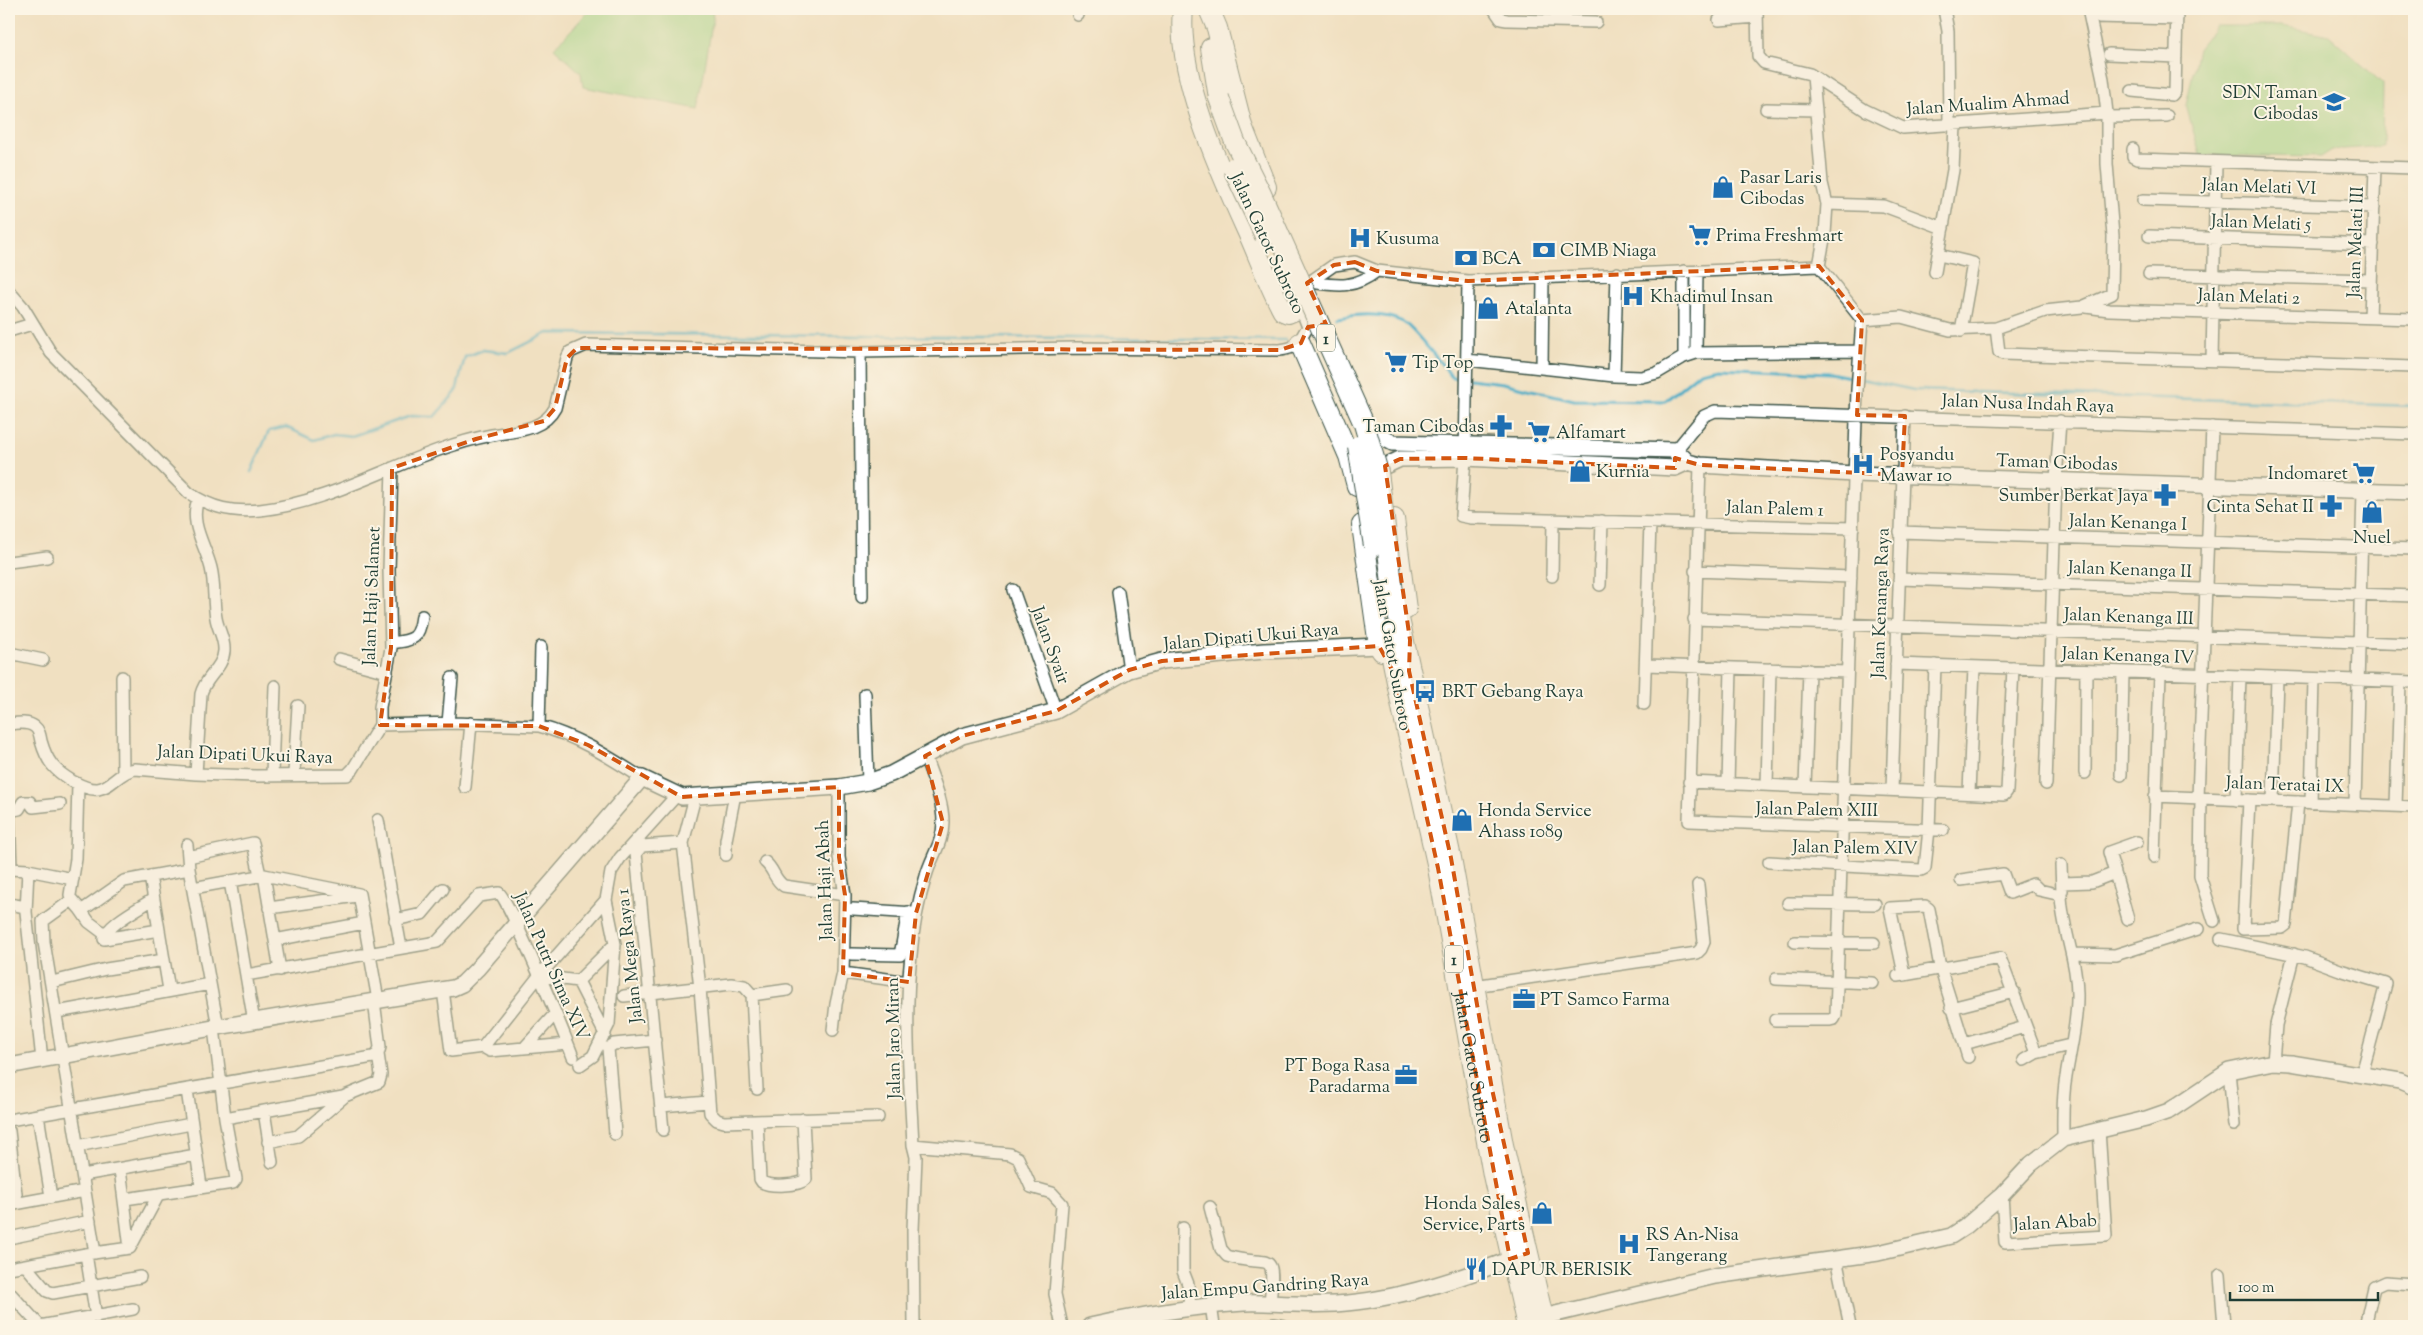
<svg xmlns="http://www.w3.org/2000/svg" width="2423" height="1335" font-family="'Sorts Mill Goudy',serif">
  <rect width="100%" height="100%" fill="#fcf5e5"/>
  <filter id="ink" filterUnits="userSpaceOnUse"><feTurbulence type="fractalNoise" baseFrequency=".02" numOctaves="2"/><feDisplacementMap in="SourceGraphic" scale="10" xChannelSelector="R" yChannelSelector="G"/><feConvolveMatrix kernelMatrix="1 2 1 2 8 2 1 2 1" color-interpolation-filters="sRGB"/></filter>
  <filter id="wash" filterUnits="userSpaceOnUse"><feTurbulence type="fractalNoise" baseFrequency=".0096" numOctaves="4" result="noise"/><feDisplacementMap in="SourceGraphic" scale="20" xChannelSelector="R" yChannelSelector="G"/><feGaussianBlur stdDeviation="1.12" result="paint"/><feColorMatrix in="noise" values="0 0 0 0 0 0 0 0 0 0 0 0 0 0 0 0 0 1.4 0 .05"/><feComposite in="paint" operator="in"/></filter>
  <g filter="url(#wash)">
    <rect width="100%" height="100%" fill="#f0e0c1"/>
    <path fill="#9dd98d" stroke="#5e8b60" d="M591,9H712L713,18L698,109L583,87L581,73L554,48Z
      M2216,26H2282L2329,35L2383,84L2382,146L2332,150L2321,157L2200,155L2186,105L2198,49Z"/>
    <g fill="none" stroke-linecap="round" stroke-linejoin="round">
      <path stroke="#46acc6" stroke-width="3" d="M1338,318C1358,314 1384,312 1403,322C1411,326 1444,367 1452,377L1463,379
        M1469,379L1503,383L1574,400L1665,401L1700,372L1719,368L1830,373L1855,378
        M1861,379L1914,390L2414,406
        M251,472L269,431L286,427L314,440L334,434L352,436L411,416L434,417L456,392L465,357L483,350L508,353L548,333L1285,340"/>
    </g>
  </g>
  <g filter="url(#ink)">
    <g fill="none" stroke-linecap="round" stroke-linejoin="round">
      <defs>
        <path id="minor" d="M1494,9L1501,19L1507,20L1596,22
          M1757,9L1758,56L1764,63L1810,74L1865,110L1903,128L2107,113
          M1944,9L1948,31L1949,125
          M1078,15L1079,9
          M2097,17L2177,19
          M1719,20L1757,17
          M2109,54L2176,57
          M1813,76L1822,183L1827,204L1825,234L1819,266
          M2132,91L2172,95L2175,91L2177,9
          M1766,109L1816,110
          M2108,117L2167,116
          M2133,149V157L2137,159L2414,168
          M2143,200L2374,207
          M1827,204L1884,206L1943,228
          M2149,236L2373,244
          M1939,255L1973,263L1961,331
          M1684,271V357
          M1935,272L1953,170L1955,125
          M2149,274L2371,280
          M1468,281L1465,458L1461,516L1471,518L1853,528
          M1310,282C1338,286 1354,289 1377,271
          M9,291L23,307L51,353L189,493C211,508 233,513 260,510C341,501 412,450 492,435C514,431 543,431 555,408L567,358L570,352L586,345L860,352L1075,348L1280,350C1302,347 1297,342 1308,327L1297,299L1301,288L1334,265L1355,262L1377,271L1468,281L1819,266L1862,320L1901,317L1950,330L1996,328L2045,311L2082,307L2112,294L2113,236L2107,164V113L2103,79L2088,9
          M2086,307L2109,310L2414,319
          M2370,318L2375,167
          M1996,328L1999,352L2003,354L2414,367
          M9,331L32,324
          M860,352L862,597
          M1696,353L1697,271
          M1467,360L1614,376L1641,377L1657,373L1684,357L1696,353L1860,351
          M2212,360L2216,162
          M1542,368L1543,277
          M1614,376L1617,273
          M1676,457V450L1704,416L1715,411L2414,434
          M1700,465L1689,821L1943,830
          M1900,532L2414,549
          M9,562L47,557
          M1695,571L1851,577
          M1552,576L1553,520
          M1899,579L2414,596
          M1600,585L1602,521
          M1013,590L1056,711
          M1118,592L1129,670
          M1694,619L2414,644
          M391,643C413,640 419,640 422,616
          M9,653L43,660
          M339,659L387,672
          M1896,664L2414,682
          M1646,665L1847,672
          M122,677L123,773
          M865,694L868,782
          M1644,704L1650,523
          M448,723L452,678
          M9,724C17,723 28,721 35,727C39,730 40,735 41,741C47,762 54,770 72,781C80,785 89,790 98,789C112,787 120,771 135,769L196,774L256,776L347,775L353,769L380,725L453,723L539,726C577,736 609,757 642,778
          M380,725V707L391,648L389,570L392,468
          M539,726L541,647
          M2085,773L2086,671
          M196,774L201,694C205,677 223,668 224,651C225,639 218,630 216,618C213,602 215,584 211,568C205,544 189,524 198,499
          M294,774L298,706
          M272,775L275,686
          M2121,775L2123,672
          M1689,782L2004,795L2007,791L2013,668
          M1728,784L1731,668
          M2046,784L2056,480L2060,421
          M1767,785L1770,669
          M465,787L471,723
          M1805,787L1809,670
          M1892,790L1905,416
          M1969,793L1974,667
          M2155,796L2414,807
          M695,797L683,843L700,988L710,1113L717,1120L724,1122L878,1117
          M2198,798L2212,427
          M2201,798L2200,876L2214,921
          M2236,800L2240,676
          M2249,800L2243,929L2282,928L2286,925L2298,802
          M2273,801L2277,678
          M2311,803L2314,679
          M2355,804L2363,490
          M2396,806L2400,682
          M9,810L11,869
          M9,811L19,809L23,802H30L33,807L60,804
          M378,820L401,948
          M187,845L189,869L218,1027
          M726,855V840L735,794
          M188,857L253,843L260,875
          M2154,857L2160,673
          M765,862C774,869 774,880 784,886L845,895
          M1769,862L1921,870L1925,868L1929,829L1935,665
          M2061,865L2062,891
          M9,869L28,870L26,912L42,1060
          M28,870L73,879
          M264,875L280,970
          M150,876L169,990
          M1961,880L2003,874L2010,893L2033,884L2039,890L2061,895C2062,930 2078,962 2077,998C2077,1025 2070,1051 2066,1077C2062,1098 2063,1118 2063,1139
          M230,881L254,1022
          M2062,883L2092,882L2115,873
          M193,888L264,875L359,894L378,1000
          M70,895L76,859L78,784
          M153,899C140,908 107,924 104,939L159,930
          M1788,903L1875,904
          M9,904L26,907
          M269,908L357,896
          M80,909L89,922L105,934
          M853,909L914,913
          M2128,919L2109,852L2137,842
          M395,920L422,914L443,889
          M2221,939L2305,957L2340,970L2386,984L2362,1074
          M275,940L364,923
          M1795,942L1874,943
          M851,954L900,955L908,912
          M2073,954L2115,955L2198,929
          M843,973L909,982
          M1904,974L1890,908L1925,906L1929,909L1940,967L1968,1057
          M246,975L437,942L479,896L499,893C509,899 565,1036 573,1057
          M539,976L578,981
          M1898,976L2000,958L2036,1053
          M1776,979L1872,983
          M52,982L106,969L164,960
          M1474,986L1697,953L1701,949L1704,942L1698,885
          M443,990L451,1051L483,1047L539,976L606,900
          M752,995L787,990
          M624,996L731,984L744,986L752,995L757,1089
          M1951,1008L2014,992
          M57,1012L210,984
          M1775,1020H1830L1834,1019L1836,1015L1857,390L1862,320
          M833,1030L836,1004L843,973L845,895L839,857V787
          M605,1034L578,981L615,944
          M1964,1044L2025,1027
          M526,1046L555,1014
          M483,1047L490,1051L568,1044
          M2024,1060L2036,1053L2070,1045
          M2273,1062L2276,1025L2294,954
          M580,1065L593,1056L609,1024L615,944L606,900L611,872L620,858L676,796
          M2229,1071L2234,1125
          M187,1090L201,1186
          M661,1106L708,1102
          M264,1111L272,1162
          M38,1115L51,1197
          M225,1118L343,1097
          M9,1120L373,1057L378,1054L380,1047L374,1001
          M757,1122L760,1179L762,1182C770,1187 799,1186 806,1179L803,1119
          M663,1130L636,853L642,846L683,843
          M9,1131L17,1203
          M615,1134L608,1048L614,1044L655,1040
          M268,1142L298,1136L345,1096L379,1082L381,1075L378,1054
          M913,1145L1010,1154L1018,1158L1031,1187L1052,1193L1062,1204L1055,1294L1062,1326
          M77,1146L191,1124
          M120,1169L130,1248
          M83,1175L196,1155
          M2002,1195L2005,1242L2106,1236L2099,1130
          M125,1199L159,1194
          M9,1205L85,1191
          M1210,1207L1221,1249L1227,1256C1269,1269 1276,1245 1270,1303
          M1183,1228V1271L1188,1284L1190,1307
          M9,1238L90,1221
          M130,1248L159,1194L233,1183L236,1179L225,1118L214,1028
          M95,1253L44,942L43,921L72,900L80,909H84L124,881L189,869
          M86,1254L96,1317
          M1836,1258L1850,1326
          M25,1265L47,1291L53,1293L140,1277
          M9,1268L86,1254L130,1248
          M2220,1275L2224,1326
          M9,1292L40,1326L133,1309
          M1211,1305L1214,1326
          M914,1326L913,1230L916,1157L913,1145C910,1082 904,1018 911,955C913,928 918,902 926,876C931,857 943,843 943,822C943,800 932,777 925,756
          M1260,1326L1275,1324L1285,1326
          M2365,1326L2374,1287L2385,1282L2414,1284"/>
        <path id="tertiary" d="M1376,434L1393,443L1676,450L1688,462L1700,465L1854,474L2414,492
          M1385,466L1400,459L1465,458L1675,468L1688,462
          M9,1066L218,1027L453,988L462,984L477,969L642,778L682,797L839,787L868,782L891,774L962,736L1056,711L1129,670L1162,661L1264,651L1379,646
          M1543,1317L1715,1276L1878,1253L1951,1236L1965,1227L2002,1195L2031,1164L2063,1139L2146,1119L2169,1111L2229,1071L2273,1062L2291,1063L2400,1081L2414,1087
          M1090,1326C1141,1315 1191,1306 1244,1303C1274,1302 1304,1306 1335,1304C1399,1300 1462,1278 1522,1255"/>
        <g id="trunk">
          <path d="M1183,9C1176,77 1222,175 1250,237C1261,262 1270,287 1283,311L1288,313L1300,308"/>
          <path d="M1209,9L1217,28L1242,126L1266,187"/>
          <path d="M1211,48L1219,98"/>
          <path d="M1300,343L1349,456L1357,486"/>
          <path d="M1394,519L1406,609"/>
          <path d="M1362,525L1379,646L1382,651"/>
          <path d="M1393,591L1451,858L1503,1145L1545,1326"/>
          <path id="s1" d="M1387,632L1403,712L1438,868L1493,1175L1527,1326"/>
        </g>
      </defs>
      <use href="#minor" stroke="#3e5549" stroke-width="14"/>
      <use href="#tertiary" stroke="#3e5549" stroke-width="18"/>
      <use href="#trunk" stroke="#3e5549" stroke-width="22"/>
      <use href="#minor" stroke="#fff" stroke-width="11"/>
      <use href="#tertiary" stroke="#fff" stroke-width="15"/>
      <use href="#trunk" stroke="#fff" stroke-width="20"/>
      <defs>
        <path id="trunk-bridge" d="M1219,98L1235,142L1261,194L1364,424L1378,472L1393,591
          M1233,168L1265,236
          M1358,446L1374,546"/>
      </defs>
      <use href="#trunk-bridge" stroke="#3e5549" stroke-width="22" stroke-linecap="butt"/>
      <use href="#trunk-bridge" stroke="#fff" stroke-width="20"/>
    </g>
  </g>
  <path d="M0 0H2423V1335H0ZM1355,262L1377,271L1468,281L1819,266L1862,320L1857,415L1905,416L1902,475L1700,465L1675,458V468L1465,458L1400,459L1385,466L1410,640L1409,671L1451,858L1492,1089L1528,1253L1510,1259L1438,868L1395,675L1379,646L1162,661L1129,670L1056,711L962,736L925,756L943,823L916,913L909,982L843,973L845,895L839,857V787L682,797L588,745L539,726L380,725L391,648L392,468L476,439L544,421L555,408L567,358L577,348L1280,350L1301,343L1308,327L1326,324L1307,283L1334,265Z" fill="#f0e0c1" fill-opacity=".55" fill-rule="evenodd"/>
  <path fill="none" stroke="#d45610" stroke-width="4" stroke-dasharray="10 6" stroke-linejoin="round" d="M1355,262L1377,271L1468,281L1819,266L1862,320L1857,415L1905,416L1902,475L1700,465L1675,458V468L1465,458L1400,459L1385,466L1410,640L1409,671L1451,858L1492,1089L1528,1253L1510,1259L1438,868L1395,675L1379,646L1162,661L1129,670L1056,711L962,736L925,756L943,823L916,913L909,982L843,973L845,895L839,857V787L682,797L588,745L539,726L380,725L391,648L392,468L476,439L544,421L555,408L567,358L577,348L1280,350L1301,343L1308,327L1326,324L1307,283L1334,265Z"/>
  <defs>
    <symbol id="school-bare" viewBox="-9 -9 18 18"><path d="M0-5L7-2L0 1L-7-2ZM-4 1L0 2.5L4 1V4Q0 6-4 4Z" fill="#1f6fb2" stroke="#fcf5e5" stroke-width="2.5" paint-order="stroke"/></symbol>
    <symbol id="shop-bare" viewBox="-9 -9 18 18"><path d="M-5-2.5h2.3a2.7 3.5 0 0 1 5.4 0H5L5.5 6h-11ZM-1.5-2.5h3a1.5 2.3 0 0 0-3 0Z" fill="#1f6fb2" stroke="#fcf5e5" stroke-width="2.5" paint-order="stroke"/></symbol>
    <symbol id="supermarket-bare" viewBox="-9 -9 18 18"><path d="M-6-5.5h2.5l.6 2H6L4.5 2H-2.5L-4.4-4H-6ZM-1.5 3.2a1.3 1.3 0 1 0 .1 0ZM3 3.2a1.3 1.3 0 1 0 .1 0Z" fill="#1f6fb2" stroke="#fcf5e5" stroke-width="2.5" paint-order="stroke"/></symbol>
    <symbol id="hospital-bare" viewBox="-9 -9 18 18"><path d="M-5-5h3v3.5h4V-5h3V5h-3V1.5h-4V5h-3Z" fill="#1f6fb2" stroke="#fcf5e5" stroke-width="2.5" paint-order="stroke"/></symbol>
    <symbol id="bank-bare" viewBox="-9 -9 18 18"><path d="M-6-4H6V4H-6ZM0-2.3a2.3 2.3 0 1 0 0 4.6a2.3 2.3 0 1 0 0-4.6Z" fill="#1f6fb2" stroke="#fcf5e5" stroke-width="2.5" paint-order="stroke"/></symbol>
    <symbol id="pharmacy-bare" viewBox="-9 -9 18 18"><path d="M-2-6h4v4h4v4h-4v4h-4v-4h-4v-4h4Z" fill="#1f6fb2" stroke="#fcf5e5" stroke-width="2.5" paint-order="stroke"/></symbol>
    <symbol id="bus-bare" viewBox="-9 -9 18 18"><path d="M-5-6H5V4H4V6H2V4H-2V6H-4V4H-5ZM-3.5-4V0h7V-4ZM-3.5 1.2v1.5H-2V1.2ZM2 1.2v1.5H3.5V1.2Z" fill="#1f6fb2" stroke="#fcf5e5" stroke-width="2.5" paint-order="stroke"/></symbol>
    <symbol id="office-bare" viewBox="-9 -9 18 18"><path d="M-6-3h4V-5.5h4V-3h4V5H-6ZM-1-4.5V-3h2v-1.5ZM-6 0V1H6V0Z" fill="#1f6fb2" stroke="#fcf5e5" stroke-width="2.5" paint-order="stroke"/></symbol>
    <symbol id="restaurant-bare" viewBox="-9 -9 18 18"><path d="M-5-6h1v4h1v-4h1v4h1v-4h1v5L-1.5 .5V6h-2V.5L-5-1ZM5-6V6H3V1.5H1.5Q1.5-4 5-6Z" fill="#1f6fb2" stroke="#fcf5e5" stroke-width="2.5" paint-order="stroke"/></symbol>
  </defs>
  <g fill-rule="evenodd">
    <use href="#school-bare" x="2318" y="86" width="32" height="32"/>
    <use href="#shop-bare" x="1707" y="171" width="32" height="32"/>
    <use href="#supermarket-bare" x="1684" y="219" width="32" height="32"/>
    <use href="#hospital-bare" x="1344" y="222" width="32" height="32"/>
    <use href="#bank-bare" x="1528" y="234" width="32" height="32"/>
    <use href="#bank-bare" x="1450" y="242" width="32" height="32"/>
    <use href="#hospital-bare" x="1617" y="280" width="32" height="32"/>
    <use href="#shop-bare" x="1472" y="292" width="32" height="32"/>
    <use href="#supermarket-bare" x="1380" y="346" width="32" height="32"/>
    <use href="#pharmacy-bare" x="1485" y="410" width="32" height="32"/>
    <use href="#supermarket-bare" x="1523" y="416" width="32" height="32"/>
    <use href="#hospital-bare" x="1847" y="448" width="32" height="32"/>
    <use href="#shop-bare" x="1564" y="455" width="32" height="32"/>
    <use href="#supermarket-bare" x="2348" y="457" width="32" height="32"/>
    <use href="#pharmacy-bare" x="2149" y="479" width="32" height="32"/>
    <use href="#pharmacy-bare" x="2315" y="490" width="32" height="32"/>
    <use href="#shop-bare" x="2356" y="496" width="32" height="32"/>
    <use href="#bus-bare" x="1409" y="675" width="32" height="32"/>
    <use href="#shop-bare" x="1446" y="804" width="32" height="32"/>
    <use href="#office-bare" x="1508" y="983" width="32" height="32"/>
    <use href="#office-bare" x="1390" y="1059" width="32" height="32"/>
    <use href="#shop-bare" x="1526" y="1197" width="32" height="32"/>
    <use href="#hospital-bare" x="1613" y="1228" width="32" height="32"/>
    <use href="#restaurant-bare" x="1460" y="1253" width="32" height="32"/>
  </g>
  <g text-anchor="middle" stroke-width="4" stroke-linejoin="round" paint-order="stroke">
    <g fill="#fcf5e5" stroke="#617469" stroke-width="1">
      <rect x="1317" y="324.5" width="18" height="27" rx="4"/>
      <rect x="1445" y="945.5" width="18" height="27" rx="4"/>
    </g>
    <g font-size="16" font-weight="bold" fill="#1f3d34">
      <text x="1326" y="344">1</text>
      <text x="1454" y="965">1</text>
    </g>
    <g font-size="18" fill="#1f3d34" stroke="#fcf5e5" text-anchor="start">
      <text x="2318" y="98" text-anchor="end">SDN Taman<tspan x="2318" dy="21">Cibodas</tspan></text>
      <text x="1740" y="183">Pasar Laris<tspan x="1740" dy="21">Cibodas</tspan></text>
      <text x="1716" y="241">Prima Freshmart</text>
      <text x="1376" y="244">Kusuma</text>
      <text x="1560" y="256">CIMB Niaga</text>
      <text x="1482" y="264">BCA</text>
      <text x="1650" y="302">Khadimul Insan</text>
      <text x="1505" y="314">Atalanta</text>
      <text x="1412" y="368">Tip Top</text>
      <text x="1484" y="432" text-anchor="end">Taman Cibodas</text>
      <text x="1556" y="438">Alfamart</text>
      <text x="1880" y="460">Posyandu<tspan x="1880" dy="21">Mawar 10</tspan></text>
      <text x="1596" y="477">Kurnia</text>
      <text x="2348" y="479" text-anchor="end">Indomaret</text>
      <text x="2148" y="501" text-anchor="end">Sumber Berkat Jaya</text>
      <text x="2314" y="512" text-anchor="end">Cinta Sehat II</text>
      <text x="2372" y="543" text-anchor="middle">Nuel</text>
      <text x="1442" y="697">BRT Gebang Raya</text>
      <text x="1478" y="816">Honda Service<tspan x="1478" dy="21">Ahass 1089</tspan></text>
      <text x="1540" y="1005">PT Samco Farma</text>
      <text x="1390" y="1071" text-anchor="end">PT Boga Rasa<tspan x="1390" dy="21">Paradarma</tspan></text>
      <text x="1525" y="1209" text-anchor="end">Honda Sales,<tspan x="1525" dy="21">Service, Parts</tspan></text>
      <text x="1646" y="1240">RS An-Nisa<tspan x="1646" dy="21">Tangerang</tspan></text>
      <text x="1492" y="1275">DAPUR BERISIK</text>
    </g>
    <g font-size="18" fill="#1f3d34" stroke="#fcf5e5">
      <text transform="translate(1988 103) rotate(-4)" y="6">Jalan Mualim Ahmad</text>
      <text transform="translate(2259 186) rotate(2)" y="6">Jalan Melati VI</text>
      <text transform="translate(2261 222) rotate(2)" y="6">Jalan Melati 5</text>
      <text transform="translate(2355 242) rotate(-88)" y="6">Jalan Melati III</text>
      <text transform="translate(1268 243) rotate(65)" y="6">Jalan Gatot Subroto</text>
      <text transform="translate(2249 296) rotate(2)" y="6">Jalan Melati 2</text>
      <text transform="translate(2028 403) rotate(2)" y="6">Jalan Nusa Indah Raya</text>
      <text transform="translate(2057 462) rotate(2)" y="6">Taman Cibodas</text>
      <text transform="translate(1775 508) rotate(2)" y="6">Jalan Palem 1</text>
      <text transform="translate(2128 522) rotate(2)" y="6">Jalan Kenanga I</text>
      <text transform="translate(2130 569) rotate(2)" y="6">Jalan Kenanga II</text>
      <text transform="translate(371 596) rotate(-88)" y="6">Jalan Haji Salamet</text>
      <text transform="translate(1880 603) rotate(-88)" y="6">Jalan Kenanga Raya</text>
      <text transform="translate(2129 616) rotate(2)" y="6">Jalan Kenanga III</text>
      <text transform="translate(1251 636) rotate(-5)" y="6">Jalan Dipati Ukui Raya</text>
      <text transform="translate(1051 645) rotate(70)" y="6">Jalan Syair</text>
      <text transform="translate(1393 655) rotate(80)" y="6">Jalan Gatot Subroto</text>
      <text transform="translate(2128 655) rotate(2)" y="6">Jalan Kenanga IV</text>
      <text transform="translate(245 754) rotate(2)" y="6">Jalan Dipati Ukui Raya</text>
      <text transform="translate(2285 784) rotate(2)" y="6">Jalan Teratai IX</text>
      <text transform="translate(1817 809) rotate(1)" y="6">Jalan Palem XIII</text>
      <text transform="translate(1855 847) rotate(1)" y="6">Jalan Palem XIV</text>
      <text transform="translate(824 880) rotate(-92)" y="6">Jalan Haji Abah</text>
      <text transform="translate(629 956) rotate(-96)" y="6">Jalan Mega Raya 1</text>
      <text transform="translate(552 966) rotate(66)" y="6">Jalan Putri Sima XIV</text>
      <text transform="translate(893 1038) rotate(-91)" y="6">Jalan Jaro Miran</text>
      <text dy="6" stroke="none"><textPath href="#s1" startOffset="444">Jalan Gatot Subroto</textPath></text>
      <text transform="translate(2055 1222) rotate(-3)" y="6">Jalan Abab</text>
      <text transform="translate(1265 1286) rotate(-4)" y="6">Jalan Empu Gandring Raya</text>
    </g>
  </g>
  <rect width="2423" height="1335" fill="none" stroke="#fcf5e5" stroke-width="30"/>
  <path d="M2230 1292v8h148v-8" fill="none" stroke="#1f3d34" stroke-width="2.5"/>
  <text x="2238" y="1292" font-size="15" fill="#1f3d34" stroke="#fcf5e5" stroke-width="4" paint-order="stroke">100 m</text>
</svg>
